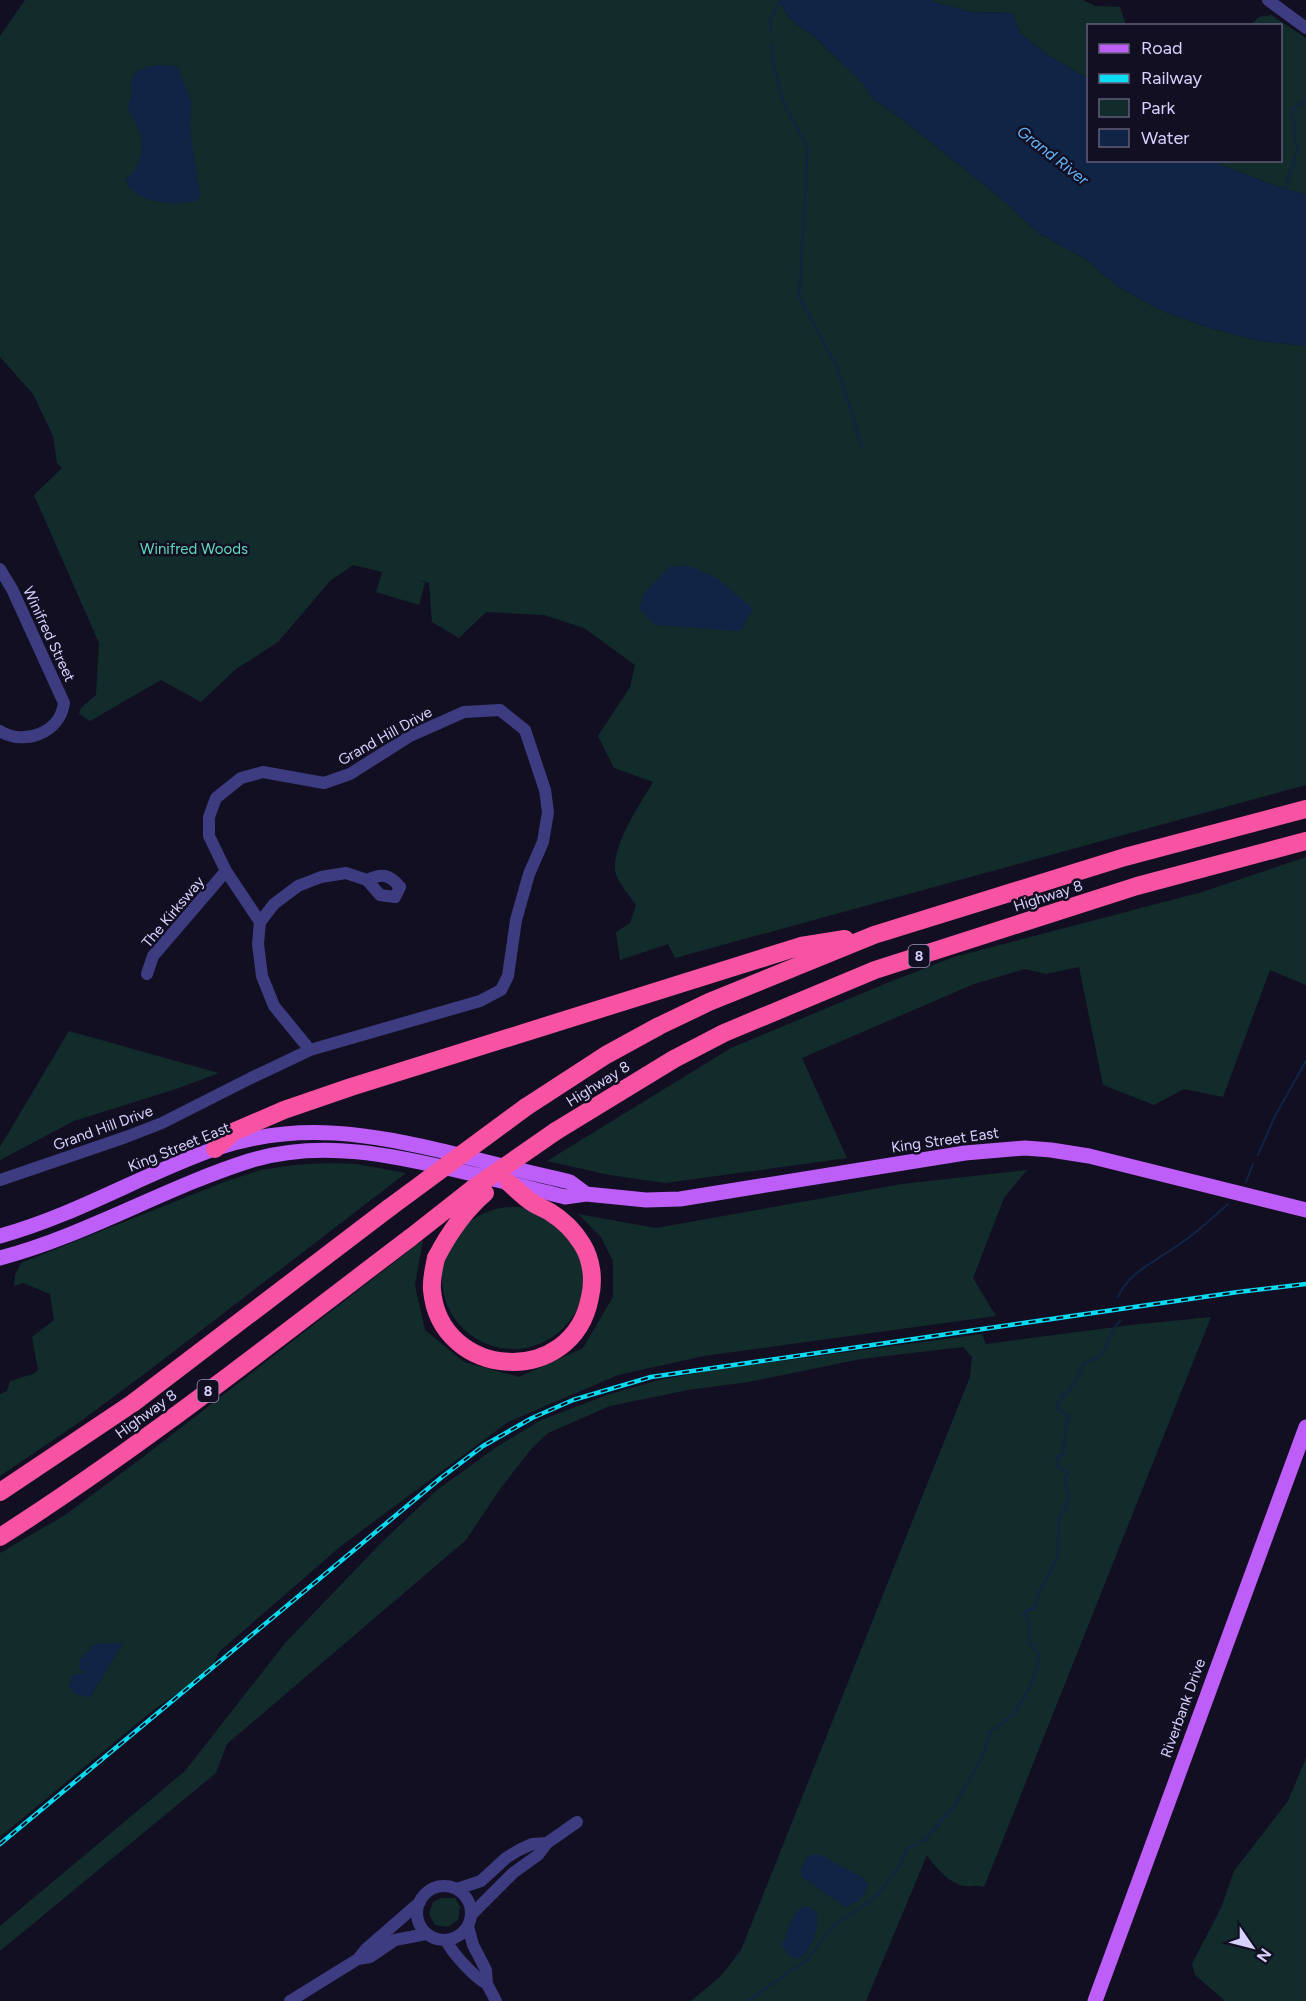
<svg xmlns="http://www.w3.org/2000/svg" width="1306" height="2001" font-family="Figtree,sans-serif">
  <rect width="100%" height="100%" fill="#120f23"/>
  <path fill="#122c2b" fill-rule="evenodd" d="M25,0H779L789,18L816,38L863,84L873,99L893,112L991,190L1040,234L1084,258L1119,287L1162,311L1214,329L1261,341L1306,346V785L675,958L668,944L620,960L616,932L630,923L636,905C630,896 622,887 617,877C606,853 641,803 653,782L614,768L598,736L630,687L635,665L584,628L544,615L486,612L459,638L432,622L429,583L418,580L425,583L419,605L376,592L382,572L353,565L330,581L278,642L236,669L201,702L161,680L90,721L79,714L81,708L96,695L99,643L34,495L62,468L57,463L53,436L33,394L0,357V36Z
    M932,0H1083L1095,6L1120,7L1126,25L1088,26V79L1046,54L1020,33L1012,13L972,12L936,3Z
    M1271,15L1306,38V194L1285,189L1210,161L1280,160V26L1251,25L1259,17Z
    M1306,857V985L1270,970L1223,1097L1184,1089L1154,1105L1103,1085L1079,967L1046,974L1025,969L974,984L802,1058L847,1158L665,1183L610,1175L547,1161L731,1048L887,983L954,957L1202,892Z
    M69,1031L219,1073L179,1088L74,1121L0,1160V1147Z
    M328,1163L356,1164L406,1173L147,1372L78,1423L0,1476V1394L7,1391L10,1381L33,1374L38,1370L32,1337L54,1320L50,1294L23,1283L14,1286L15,1275L21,1263L224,1182L261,1170L294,1165Z
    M1027,1170L1004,1198L973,1278L996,1316L704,1356L618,1375L508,1422L341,1546L219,1652L210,1671L152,1711L0,1837V1553L65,1515L143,1457L423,1240L415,1285L425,1330L464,1362L519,1377L583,1348L613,1297V1261L601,1237L578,1214L656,1228L902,1184ZM122,1644L90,1697L84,1673Z
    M442 1278a71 71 0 1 1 142 0a71 71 0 1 1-142 0Z
    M1211,1317L984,1887C976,1884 971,1887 964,1886C950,1884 934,1866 927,1855L866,2001H691L721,1976L741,1950L970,1377L972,1357L963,1347L861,1359L748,1382L688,1390L610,1406L548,1433L532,1448L500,1489L466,1540L227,1744L216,1773L0,1951V1926L185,1771L286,1642L381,1543L437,1490L495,1448L541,1420L610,1394L659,1380L720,1369L982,1334L986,1344L1131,1325Z
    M1306,1758V2001H1225L1195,1975L1192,1964L1221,1908L1234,1871L1288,1801Z
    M441,1898H455L460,1906L458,1920L448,1927L435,1925L429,1914L433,1902Z"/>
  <path fill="#102446" d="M779,0H932L936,3L972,12L1012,13L1020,33L1046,54L1088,79V160L1210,161L1285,189L1306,194V346L1261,341L1214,329L1162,311L1119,287L1084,258L1040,234L991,190L893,112L873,99L863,84L816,38L789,18Z
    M157,65L177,66L191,100L190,129L200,196L199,199C181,208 129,203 126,179C142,167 146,145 138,127C135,120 131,116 128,110L132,91L131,80L137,70Z
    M687,565L718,579L753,609L740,631L655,625L640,610L643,595L670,567Z
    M123,1643L90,1697L77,1695L69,1687L72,1675L84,1673L79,1668L80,1659L95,1644Z
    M818,1854L862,1877L868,1884C865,1897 858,1902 846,1907L802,1877L801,1868L808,1856Z
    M806,1906L816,1911C822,1931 802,1982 782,1946C787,1933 792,1911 806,1906Z"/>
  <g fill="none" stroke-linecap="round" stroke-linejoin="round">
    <path stroke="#102446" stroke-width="2" d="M771,32L770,20L780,2
      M772,42L773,61L783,101L808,149L799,297L837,367L862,447
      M1285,189L1297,152L1292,110L1306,99
      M1258,1155L1275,1116L1306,1061
      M1246,1182L1253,1164
      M1118,1297C1129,1271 1160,1259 1181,1243C1198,1232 1213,1217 1228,1204
      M748,2001L808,1959L830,1930L842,1920L869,1902L883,1889L900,1865L906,1850L910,1847L917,1845L927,1837L953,1808L982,1757L990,1731C1015,1721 1037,1681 1039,1654L1029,1642V1622L1023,1613L1035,1607L1037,1597L1058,1556L1059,1519L1069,1499L1065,1480L1068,1473L1056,1464L1058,1457L1063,1455L1066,1423L1070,1419L1057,1407C1059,1399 1063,1396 1069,1390C1073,1386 1081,1369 1085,1363C1114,1354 1103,1336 1120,1321"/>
    <path stroke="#3e3c80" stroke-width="12" d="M1268,0L1306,28
      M0,569L12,589L64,703C60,733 24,746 0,731
      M260,922L274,904L298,886L321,877L346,873L367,880L380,895L395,897L400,887C389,874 382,873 367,880
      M147,974L153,956L226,871
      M0,1180L126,1137L162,1123L251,1078L310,1050L480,1001L501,990L508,976L516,920L529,874L543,842L548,812L545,790L525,730L500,710L464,712L410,736L350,774L324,783L263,772L241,778L216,798L209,817V836L226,871L260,922L258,944L262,976L274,1006L310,1050
      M417 1913a27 27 0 1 1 54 0a27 27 0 1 1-54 0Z
      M457,1889L481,1881L506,1858L519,1850L532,1844L547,1843
      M471,1915L513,1873L538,1855L547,1843L577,1822
      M468,1926L473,1945L486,1970L487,1984L496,2001
      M446,1940C452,1953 474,1977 487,1984
      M358,1959L370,1957L395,1940L426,1934
      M290,2001L358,1959L366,1949L420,1902"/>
    <path stroke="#be5ef9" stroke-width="15" d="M0,1236C76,1215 141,1175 214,1149C299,1120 371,1134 455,1154C493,1164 532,1173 570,1182L586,1194
      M0,1258C87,1235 164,1188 249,1161C321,1139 393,1155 464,1172C498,1180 532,1189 565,1197L586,1194L646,1200L680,1199L965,1153L1025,1148L1051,1150L1089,1156L1306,1210
      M1095,2001L1306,1427"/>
    <path stroke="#f852a2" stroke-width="18" d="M526,1107L606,1055L659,1026L709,1002L874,935L1125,857L1306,809
      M556,1131L674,1059L724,1033L875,970L1137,886L1306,841
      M215,1149L233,1132L284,1110L351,1087L801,946L845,939
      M436,1258C434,1268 431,1279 432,1290C440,1380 573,1389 590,1297C594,1280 592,1260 582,1244C574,1231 563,1220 550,1212C544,1208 536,1206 530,1201C523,1196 516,1189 509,1183
      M0,1492L133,1403L389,1208
      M0,1537C143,1446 275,1340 410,1238"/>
    <defs>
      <path id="rail" d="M0,1844L442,1477L483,1446L532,1418L573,1400L651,1377L1238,1292L1306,1284"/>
    </defs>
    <use href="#rail" stroke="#09dcf2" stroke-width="4.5"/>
    <use href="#rail" stroke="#120f23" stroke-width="2" stroke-dasharray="7" stroke-linecap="butt"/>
    <path stroke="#f852a2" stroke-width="18" d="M389,1208L526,1107
      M410,1238L471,1190L556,1131
      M436,1258C449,1233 464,1211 485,1193"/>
  </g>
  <g text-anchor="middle" stroke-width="5" stroke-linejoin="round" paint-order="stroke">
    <g fill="#120f23" stroke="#9c98bc" stroke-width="1.5">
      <rect x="908.5" y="945" width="21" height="22" rx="4.5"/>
      <rect x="197.5" y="1380" width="21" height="22" rx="4.5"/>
    </g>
    <g font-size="14" font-weight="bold" fill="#d7d2fd">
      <text x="919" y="961">8</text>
      <text x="208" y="1396">8</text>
    </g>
    <g font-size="15" fill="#61dbbc" stroke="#120f23">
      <text x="194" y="554">Winifred Woods</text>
    </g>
    <g font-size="15" fill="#d7d2fd" stroke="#120f23">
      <text transform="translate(49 634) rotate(65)" y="5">Winifred Street</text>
      <text transform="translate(385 736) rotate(-29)" y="5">Grand Hill Drive</text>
      <text transform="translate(1048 896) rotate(-18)" y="5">Highway 8</text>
      <text transform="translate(173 912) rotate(-50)" y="5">The Kirksway</text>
      <text transform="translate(598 1084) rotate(-32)" y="5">Highway 8</text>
      <text transform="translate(103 1128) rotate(-20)" y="5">Grand Hill Drive</text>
      <text transform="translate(945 1140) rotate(-8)" y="5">King Street East</text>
      <text transform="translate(179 1147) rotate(-22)" y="5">King Street East</text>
      <text transform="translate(146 1414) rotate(-36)" y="5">Highway 8</text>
      <text transform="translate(1183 1708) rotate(-70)" y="5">Riverbank Drive</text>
    </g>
    <g font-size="16" font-style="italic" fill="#64b5f9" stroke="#120f23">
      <text transform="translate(1053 155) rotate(38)" y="6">Grand River</text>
    </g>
  </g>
  <rect x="1087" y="24" width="195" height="138" fill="#120f23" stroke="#615d7a" stroke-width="1.5"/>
  <rect x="1099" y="44" width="30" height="9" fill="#be5ef9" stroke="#615d7a" stroke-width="1.5"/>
  <text x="1141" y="54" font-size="18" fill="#d7d2fd">Road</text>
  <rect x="1099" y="74" width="30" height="9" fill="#09dcf2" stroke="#615d7a" stroke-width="1.5"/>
  <text x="1141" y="84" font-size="18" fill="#d7d2fd">Railway</text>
  <rect x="1099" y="99" width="30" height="18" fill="#122c2b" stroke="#615d7a" stroke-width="1.5"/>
  <text x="1141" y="114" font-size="18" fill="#d7d2fd">Park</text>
  <rect x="1099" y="129" width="30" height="18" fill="#102446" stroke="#615d7a" stroke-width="1.5"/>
  <text x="1141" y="144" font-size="18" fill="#d7d2fd">Water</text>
  <g transform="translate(1252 1947) rotate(125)" stroke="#120f23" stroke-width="4.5" paint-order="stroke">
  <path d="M0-4.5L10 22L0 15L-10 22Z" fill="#d7d2fd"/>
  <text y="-9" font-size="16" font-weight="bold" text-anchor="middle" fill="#d7d2fd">N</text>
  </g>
</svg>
